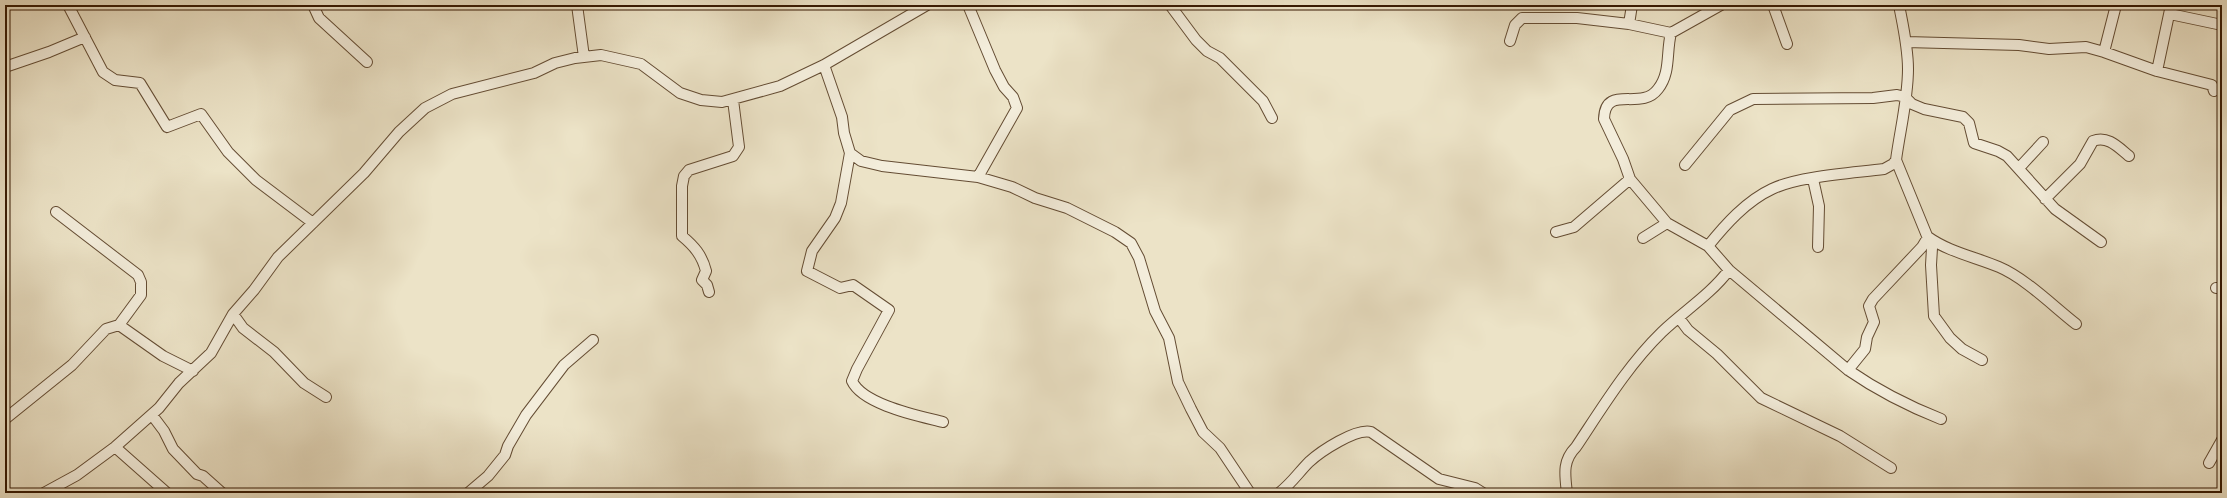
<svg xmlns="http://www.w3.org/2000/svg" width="2227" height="498" font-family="'IM FELL Double Pica',serif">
  <rect width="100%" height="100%" fill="#ece3c7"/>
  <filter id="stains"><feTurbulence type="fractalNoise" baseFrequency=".005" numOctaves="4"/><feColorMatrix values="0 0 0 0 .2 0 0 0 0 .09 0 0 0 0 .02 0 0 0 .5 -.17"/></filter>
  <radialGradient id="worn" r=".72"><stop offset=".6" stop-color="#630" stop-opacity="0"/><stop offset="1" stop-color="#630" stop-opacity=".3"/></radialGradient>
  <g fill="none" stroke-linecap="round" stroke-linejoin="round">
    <defs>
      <path id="minor" d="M68,5L103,72L115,80L140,83L167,127L201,114L228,152L256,180L313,223
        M313,5L319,18L367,62
        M577,5L584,57
        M968,5L995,70L1004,87L1013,97L1017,108L978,177
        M1170,5L1196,40L1207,51L1220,58L1263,101L1272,118
        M1773,5L1787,44
        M2170,14L2222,25
        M1629,24L1632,5
        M1671,33C1666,52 1671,73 1658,89C1641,112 1605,83 1604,119L1623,159L1630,179L1667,223L1708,246L1729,270L1848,370C1877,390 1908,406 1941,419
        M1510,41L1515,25L1522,18H1577L1629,24L1671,33L1721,5
        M1906,42L2019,45L2049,49L2086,47L2104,52L2157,71L2212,85L2214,91
        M2104,52L2116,5
        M824,65L842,117L844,133L850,153L861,161L882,166L978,177L1012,187L1035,198L1067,208L1115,232L1131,243L1139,258L1155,311L1169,338L1178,382L1191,409L1203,432L1220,448L1250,493
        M5,67L49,52L85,37
        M2157,71L2171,5
        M850,153L841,203L835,218L812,251L807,271L840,288L853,285L889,310L857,369L852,381C863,405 920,416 943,422
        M1896,160L1932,248L1931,265L1934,316L1950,338L1962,349L1982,360
        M1685,165L1730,110L1753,99L1873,98L1897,95L1905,97L1912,104L1924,109L1963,117L1969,123L1974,143L1998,151L2007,156L2055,209L2101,242
        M2019,168L2043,142
        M1813,179L1819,206L1818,247
        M2045,199L2080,164L2093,141C2108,135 2119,148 2129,156
        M1556,232L1574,227L1630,179
        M1643,238L1667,223
        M1708,246C1725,225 1746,201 1772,189C1799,176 1853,173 1884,169L1893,164L1896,160C1900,130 1908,99 1908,69C1908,47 1903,26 1899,5
        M2216,288H2222
        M709,292L707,285L702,280L706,271C702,255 694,246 682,236V186L684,176L689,170L733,156L739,147L733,100
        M233,314L243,328L274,352L304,383L326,397
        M1679,318L1688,330L1717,354L1761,398L1840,436L1891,468
        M119,325L163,356L193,371
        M1848,370L1865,349L1867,337L1874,322L1869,306L1873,299L1922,247L1928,237C1949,252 1975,257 1999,267C2025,278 2053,306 2076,324
        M152,415L164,431L173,449L197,474L203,476L222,493
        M5,419L72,365L106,329L119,325L141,295V282L138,275L56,212
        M115,447L167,493
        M2209,463L2222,440
        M44,493L77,475L115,447L159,408L179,383L211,353L233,314L254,290L278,257L364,173L399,132L425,108L452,94L534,73L555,63L575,58L601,55L641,64L680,93L701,100L722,102L780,86L824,65L927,5
        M468,493L488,476L505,455L508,446L526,415L564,365L593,340
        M1279,493C1291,484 1299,472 1309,462C1321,451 1356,428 1371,432L1439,479L1475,488L1483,493
        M1567,493C1565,475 1562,461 1576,447C1602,408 1628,365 1662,332C1684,311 1710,295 1729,270"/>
    </defs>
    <use href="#minor" stroke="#644c33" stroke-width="12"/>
    <use href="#minor" stroke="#f3eddb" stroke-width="10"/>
  </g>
  <rect width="2227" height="498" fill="none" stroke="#ece3c7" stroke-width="20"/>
  <rect x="6" y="6" width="2215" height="486" fill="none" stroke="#361902" stroke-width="2"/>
  <rect x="10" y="10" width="2207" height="478" fill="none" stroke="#361902"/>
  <rect width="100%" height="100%" filter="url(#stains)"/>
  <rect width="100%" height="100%" fill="url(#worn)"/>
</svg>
